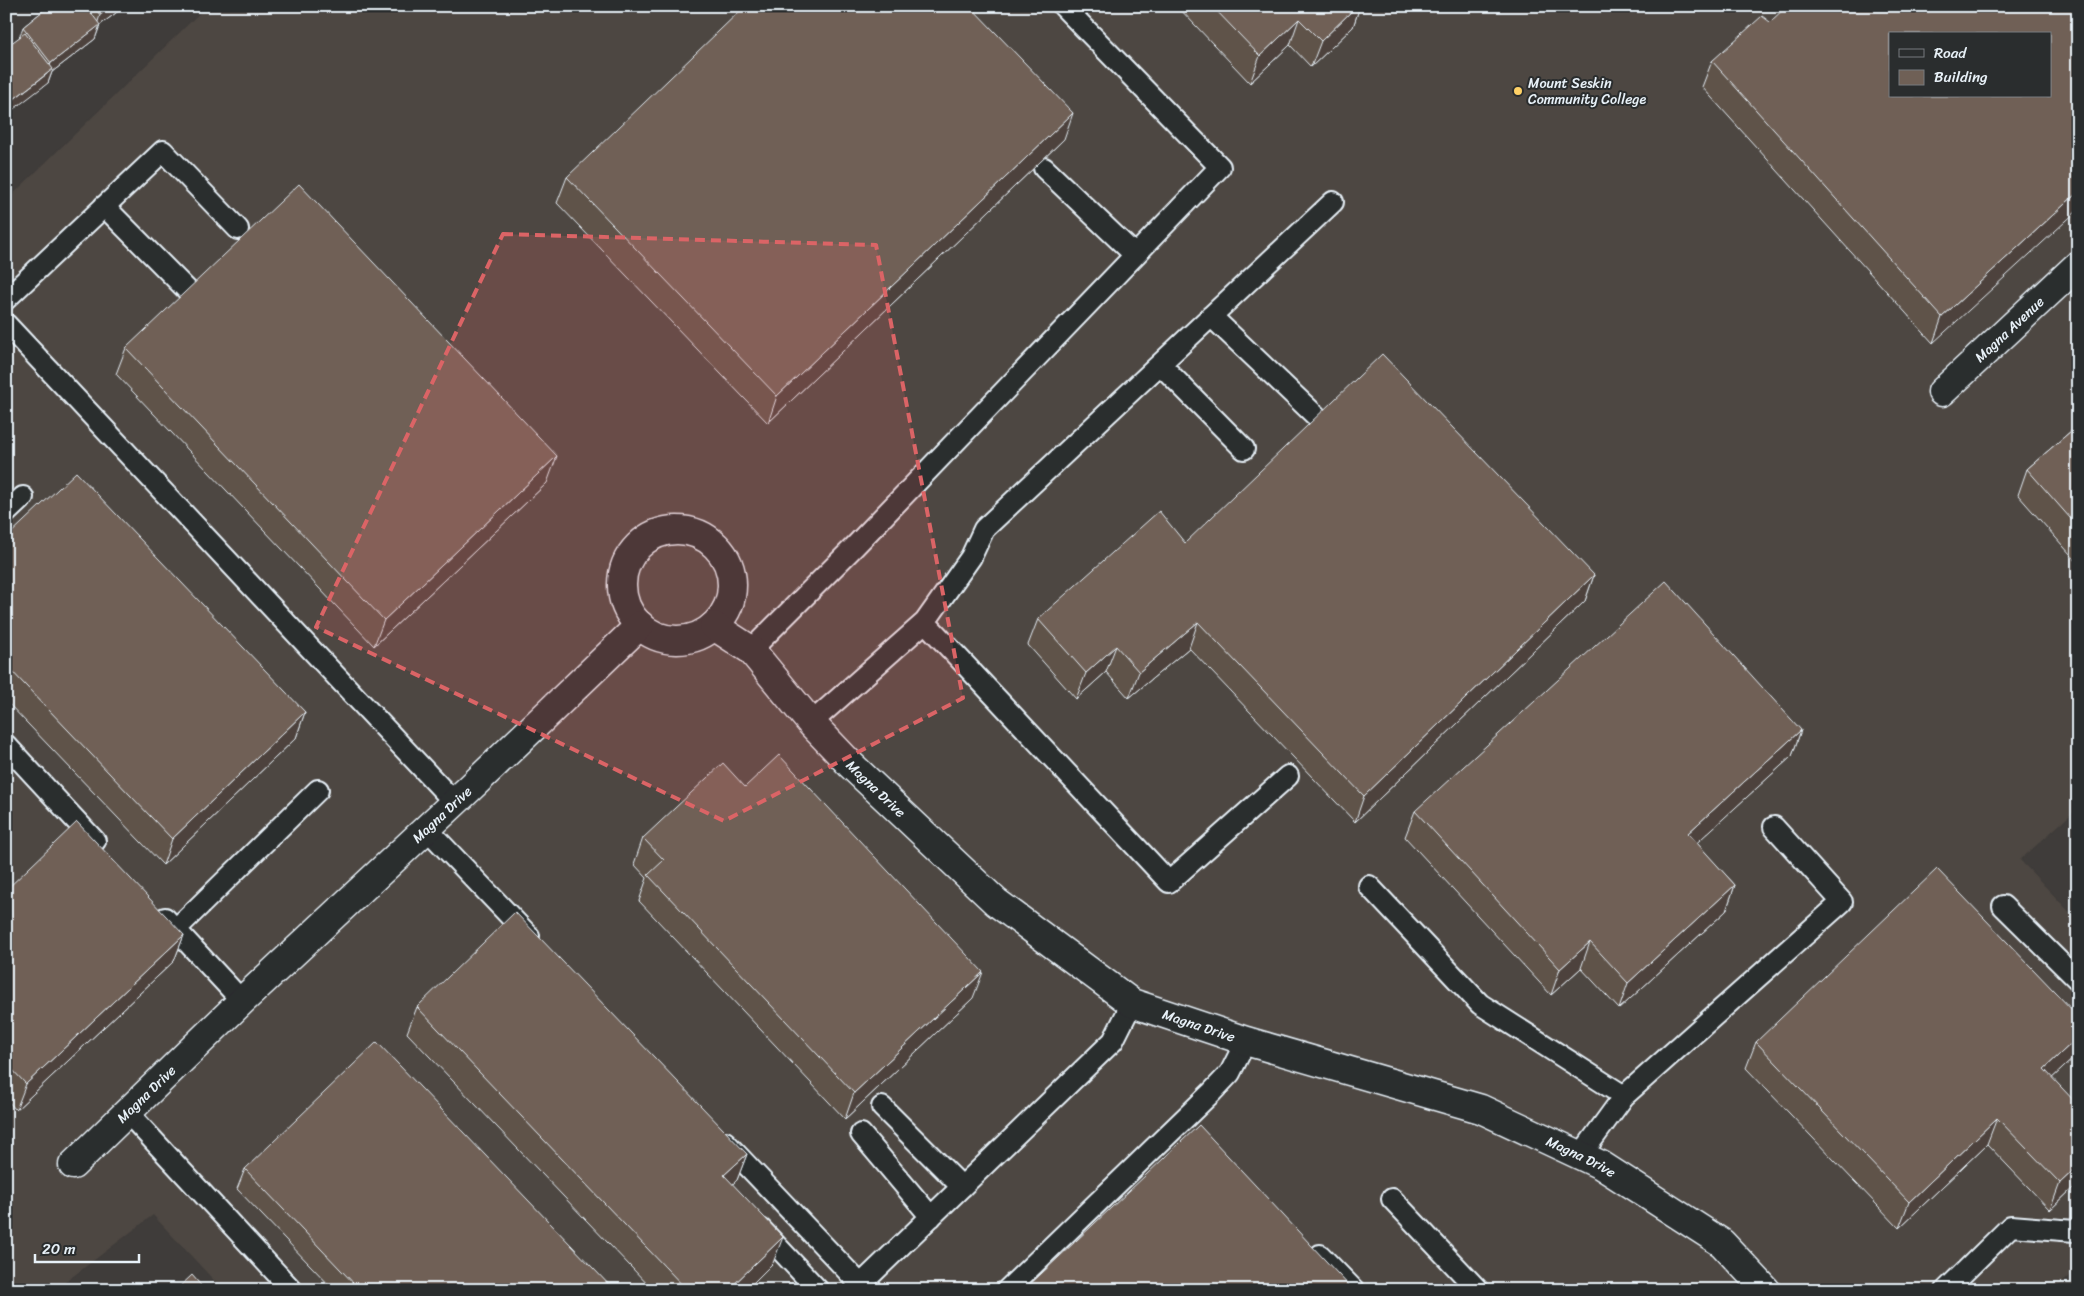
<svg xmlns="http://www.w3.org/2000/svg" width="2084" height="1296" font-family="Sriracha,sans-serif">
  <rect width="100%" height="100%" fill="#3f3c3a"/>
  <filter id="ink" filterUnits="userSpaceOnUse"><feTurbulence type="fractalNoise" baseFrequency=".02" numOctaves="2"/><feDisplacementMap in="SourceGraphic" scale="10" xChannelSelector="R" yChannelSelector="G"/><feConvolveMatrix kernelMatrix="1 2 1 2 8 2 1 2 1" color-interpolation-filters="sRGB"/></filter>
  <g filter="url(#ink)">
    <path fill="#4d4742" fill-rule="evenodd" d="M207,6H2078V808L2020,860L2078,921V1269L2054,1290H223L153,1215L55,1290H6V201ZM1890,34H2050V96H1890Z"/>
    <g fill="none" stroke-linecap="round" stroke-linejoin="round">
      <defs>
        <path id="service" d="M1044,168L1135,255
          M104,206L196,299
          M6,299L163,151L238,229
          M1211,316L1315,415
          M6,324L455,803
          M1160,364L1244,449
          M6,513L23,497
          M925,622L1169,882L1288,776
          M751,650L855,546L1220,167L1063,6
          M811,723L925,622L971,557L984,529L1333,202
          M6,745L95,841
          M427,829L529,936
          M1369,886L1480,1004L1624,1096
          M2003,906L2078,980
          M165,918L242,1001
          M176,929L318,790
          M882,1107L962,1187
          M128,1113L292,1290
          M861,1134L931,1217
          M725,1142L861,1285
          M1581,1155L1624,1096L1842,902L1774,827
          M1392,1199L1478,1290
          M761,1229L818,1290
          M1320,1255L1354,1290
          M855,1290L1113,1041L1132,1003
          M1007,1290L1212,1092L1230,1073L1246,1041
          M1946,1290L2011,1226L2075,1231L2078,1228"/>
        <g id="minor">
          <path id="s1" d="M1942,392L2078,265"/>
          <circle cx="677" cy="585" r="55"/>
          <path id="s2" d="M714,626L751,650L811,723L851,765L996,902L1132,1003L1246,1041L1481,1109L1601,1165L1722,1243L1766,1290"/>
          <path id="s3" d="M73,1165L242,1001L469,789L640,625"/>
        </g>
      </defs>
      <use href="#service" stroke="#e8f1f8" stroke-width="24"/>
      <use href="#minor" stroke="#e8f1f8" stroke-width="31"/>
      <use href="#service" stroke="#2a2d2e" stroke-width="20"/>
      <use href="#minor" stroke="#2a2d2e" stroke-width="28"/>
    </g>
    <path fill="#5f534a" stroke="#e8f1f8" d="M49,6H125L100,25L95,39L52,72L48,83L19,38L23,27Z
      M1177,6H1360L1353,27L1311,67L1290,45L1250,83Z
      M2078,6L1933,343L1702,87L1712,61L1770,22Z
      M1064,139L768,423L557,203L567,177Z
      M126,348L547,483L374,646L116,374Z
      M2078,425V563L2018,495L2027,469Z
      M6,538L305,712L296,738L163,865L6,701Z
      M1185,543L1594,575L1585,601L1355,822L1189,648L1129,698L1106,672L1076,699L1028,645L1038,619Z
      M1801,730L1792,756L1696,843L1735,885L1726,911L1619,1009L1581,968L1551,995L1405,837L1415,811Z
      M745,787L973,998L845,1119L639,901L647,878L634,864L643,838Z
      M6,890L184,935L174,961L16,1110L6,1099Z
      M417,1007L747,1154L737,1180L732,1184L773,1263L746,1290H653L407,1033Z
      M2078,1016V1054L2052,1078L2078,1183L2050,1210L1987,1144L1899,1228L1746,1068L1756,1042Z
      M245,1169L614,1290H334L237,1189Z"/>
    <path fill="#4e433c" stroke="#e8f1f8" d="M112,6H125L100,25L95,39L52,72L48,83L6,115V105L47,74L51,63L96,28L100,15Z
      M1357,6H1360L1353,27L1311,67L1321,41Z
      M1299,19L1290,45L1250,83L1260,56Z
      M1073,113L1064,139L768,423L777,396Z
      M2078,192V210L1933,343L1942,317Z
      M557,456L547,483L374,646L384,620Z
      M1594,575L1585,601L1355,822L1364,796Z
      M1198,622L1189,648L1129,698L1139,672Z
      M1116,646L1106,672L1076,699L1086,673Z
      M305,712L296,738L163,865L172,839Z
      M1801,730L1792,756L1678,860L1688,833Z
      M1735,885L1726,911L1619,1009L1628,983Z
      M184,935L174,961L16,1110L26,1084Z
      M1590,942L1581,968L1551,995L1560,969Z
      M983,972L973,998L845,1119L854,1093Z
      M2078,1037V1054L2034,1095L2044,1069Z
      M1997,1118L1987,1144L1899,1228L1909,1202Z
      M747,1154L737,1180L715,1201L724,1175Z
      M2078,1166V1183L2050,1210L2060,1183Z
      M783,1237L773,1263L746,1290H728Z"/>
    <path fill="#6f6056" stroke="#e8f1f8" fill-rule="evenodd" d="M49,6H86L100,25L51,63L23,27Z
      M94,6H112L100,15Z
      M745,6H970L1073,113L777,396L567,177Z
      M1212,6H1357L1321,41L1299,19L1260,56Z
      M1787,6H2078V192L1942,317L1712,61L1762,16L1770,22ZM1890,34H2050V96H1890Z
      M25,33L53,69L6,105V47Z
      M299,184L557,456L384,620L126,348Z
      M1382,354L1594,575L1364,796L1198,622L1139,672L1116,646L1086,673L1038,619L1159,511L1185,543Z
      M2078,425V527L2027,469Z
      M76,472L305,712L172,839L6,665V538Z
      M1666,581L1801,730L1688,833L1735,885L1628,983L1590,942L1560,969L1415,811Z
      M779,755L983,972L854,1093L648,875L664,860L643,838L723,763L745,787Z
      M77,822L184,935L26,1084L6,1063V890Z
      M1937,869L2078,1016V1037L2044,1069L2078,1105V1166L2060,1183L1997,1118L1909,1202L1756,1042Z
      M515,912L747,1154L724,1175L783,1237L728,1290H687L417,1007Z
      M377,1042L614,1290H360L245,1169Z
      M1199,1125L1353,1290H1024Z
      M192,1275L205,1290H176Z
      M116,1286L120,1290H112Z"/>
  </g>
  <path fill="#db6466" fill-opacity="0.2" stroke="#db6466" stroke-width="4" stroke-dasharray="10 6" stroke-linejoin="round" d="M503,234L876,245L963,698L724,821L316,627Z"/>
  <circle fill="#ffd166" stroke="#2a2d2e" stroke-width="2" cx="1518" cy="91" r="5"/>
  <g text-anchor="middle" stroke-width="4" stroke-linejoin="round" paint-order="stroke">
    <g font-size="14" fill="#e8f1f8" stroke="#2a2d2e" text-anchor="start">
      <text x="1528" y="88">Mount Seskin<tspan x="1528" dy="16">Community College</tspan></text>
    </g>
    <g font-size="14" fill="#e8f1f8" stroke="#2a2d2e">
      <text dy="5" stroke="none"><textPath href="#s1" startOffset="92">Magna Avenue</textPath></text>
      <text dy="5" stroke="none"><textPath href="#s2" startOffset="231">Magna Drive</textPath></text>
      <text dy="5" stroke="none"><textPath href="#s3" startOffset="509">Magna Drive</textPath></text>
      <text dy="5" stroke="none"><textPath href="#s2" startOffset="636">Magna Drive</textPath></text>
      <text dy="5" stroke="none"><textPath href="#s3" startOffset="102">Magna Drive</textPath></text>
      <text dy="5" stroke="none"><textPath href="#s2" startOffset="1041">Magna Drive</textPath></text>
    </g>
  </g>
  <rect width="2084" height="1296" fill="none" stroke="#2a2d2e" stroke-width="25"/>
  <rect x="12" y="12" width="2059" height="1271" fill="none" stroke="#e8f1f8" stroke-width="2" filter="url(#ink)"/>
  <rect x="1889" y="32" width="162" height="65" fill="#2a2d2e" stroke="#767b7f"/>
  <rect x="1899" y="49" width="25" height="8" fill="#2a2d2e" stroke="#767b7f"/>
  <text x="1934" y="58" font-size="15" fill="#e8f1f8">Road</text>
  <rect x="1899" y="70" width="25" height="15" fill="#6f6056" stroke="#767b7f"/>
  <text x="1934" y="82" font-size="15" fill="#e8f1f8">Building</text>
  <path d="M35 1254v8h104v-8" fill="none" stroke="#e8f1f8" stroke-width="2.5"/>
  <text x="42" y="1254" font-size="15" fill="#e8f1f8" stroke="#2a2d2e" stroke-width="4" paint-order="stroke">20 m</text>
</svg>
